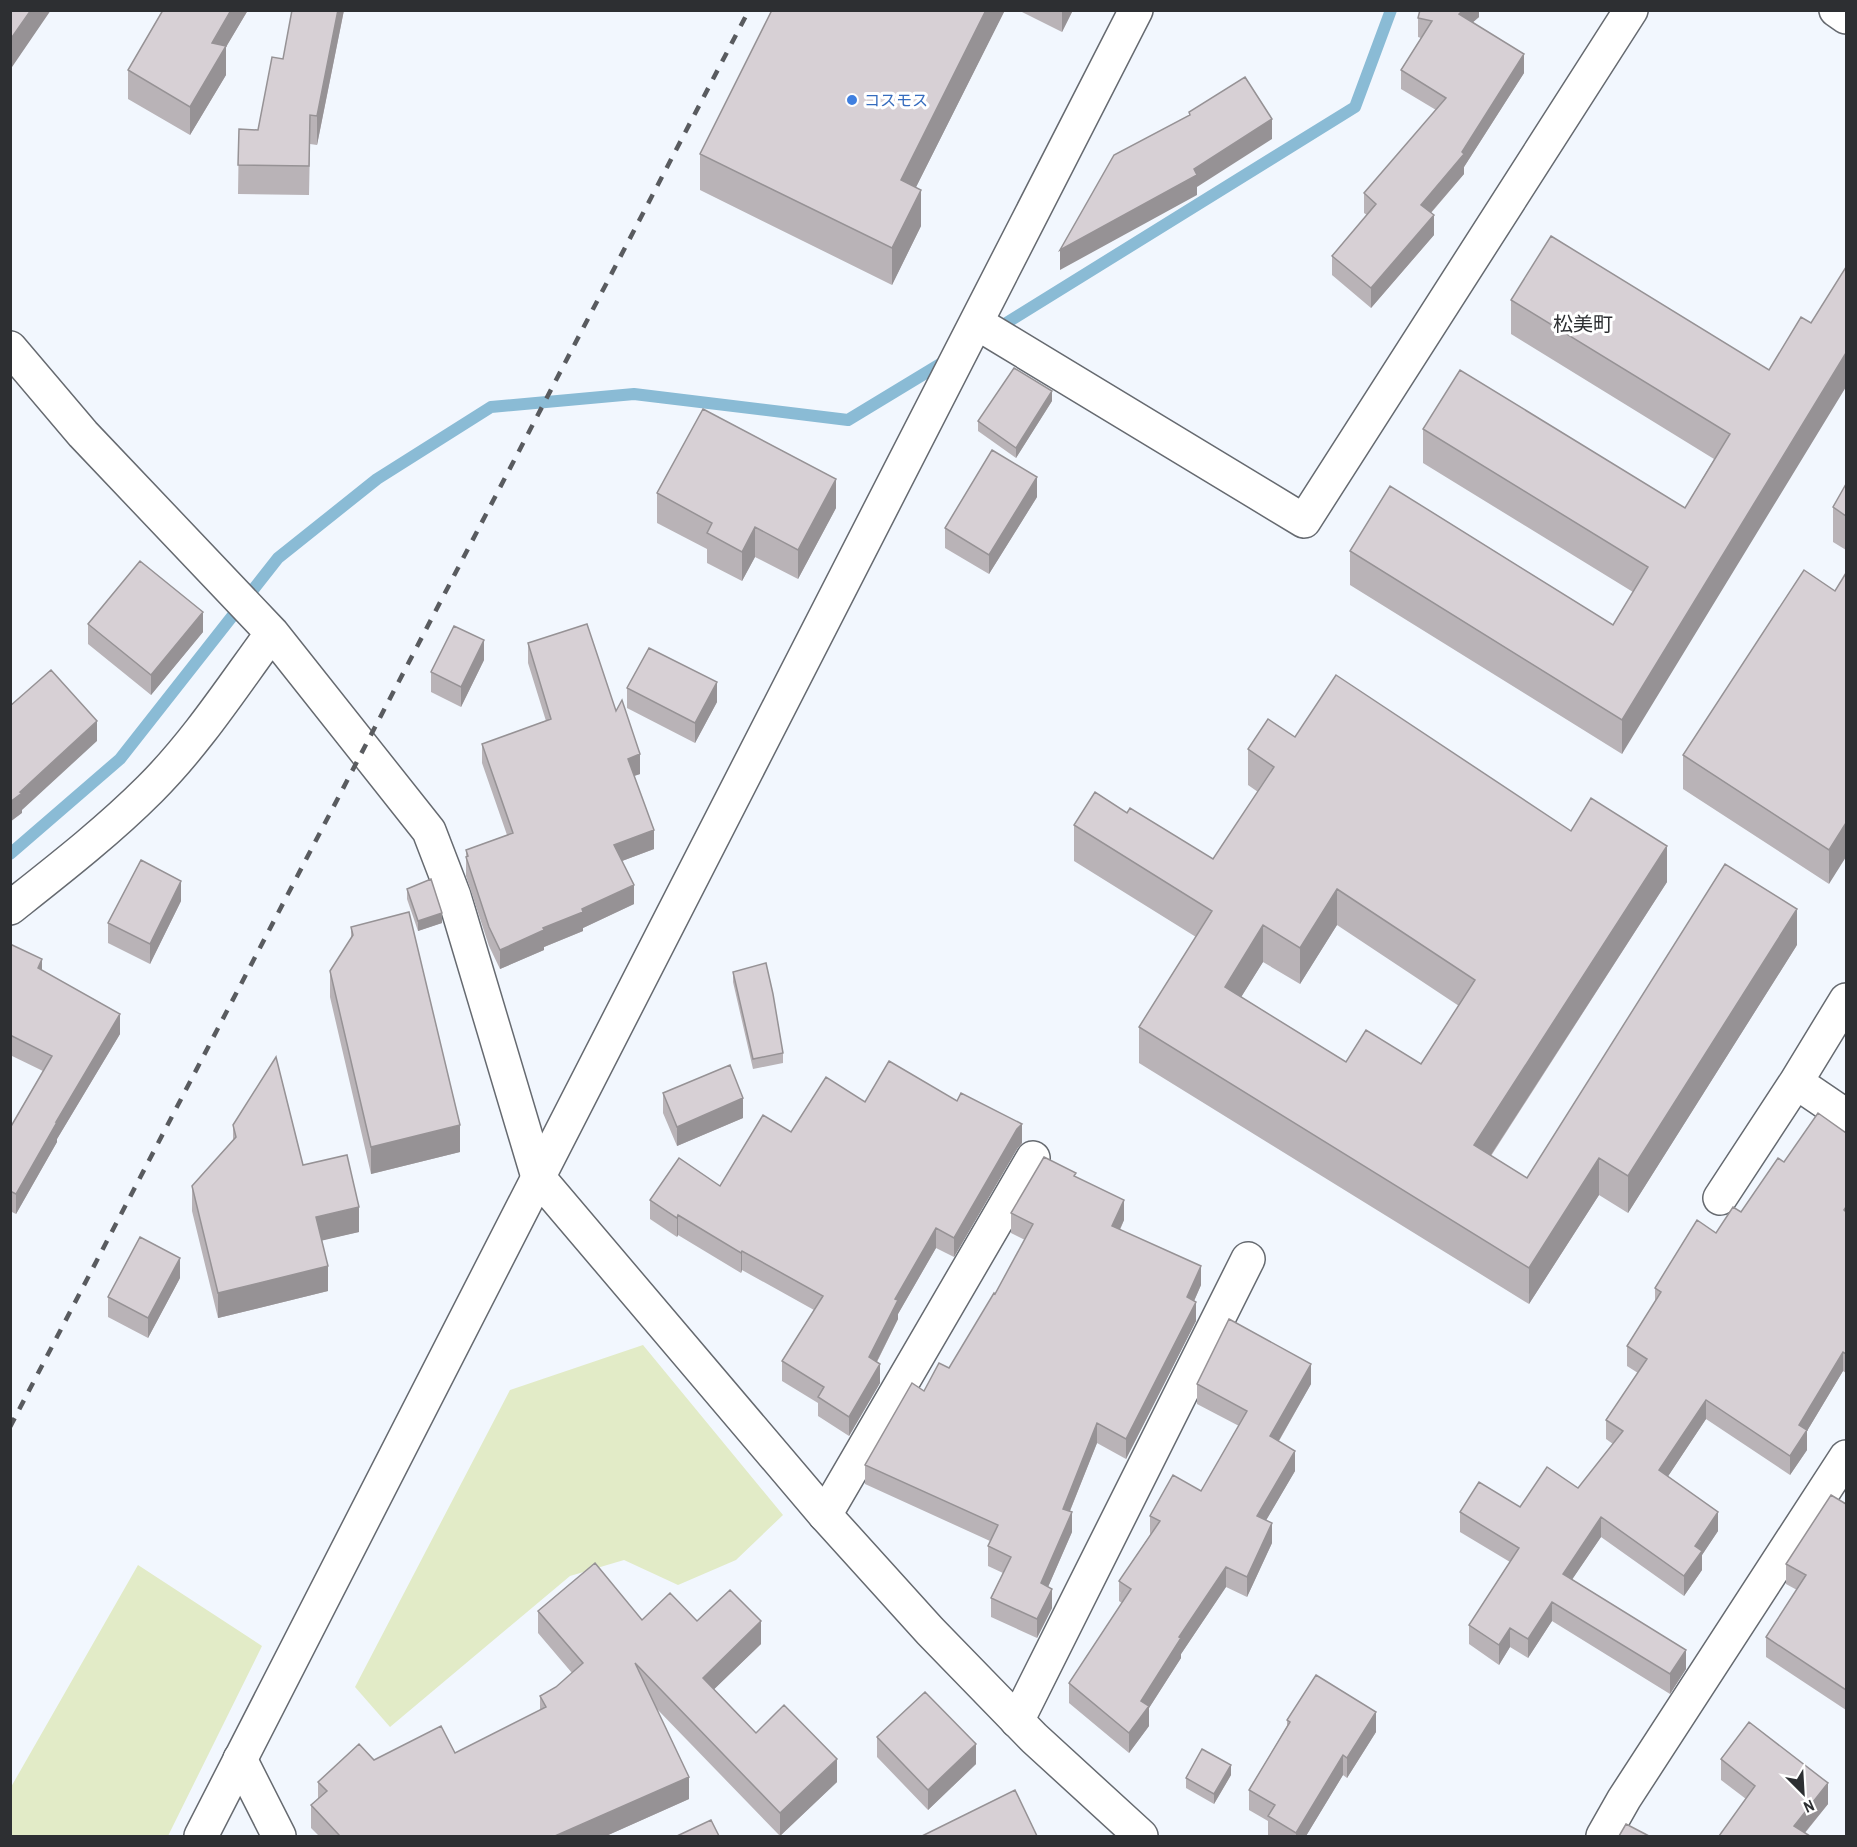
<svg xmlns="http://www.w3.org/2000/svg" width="1857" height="1847" font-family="'Archivo Narrow','Noto Sans JP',sans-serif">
  <rect width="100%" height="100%" fill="#f2f7fe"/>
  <path fill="#e2ebc7" d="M643,1345L783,1515L736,1560L678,1585L624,1560L570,1576L390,1727L355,1687L510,1390Z
    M138,1565L262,1646L168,1836H11V1787Z"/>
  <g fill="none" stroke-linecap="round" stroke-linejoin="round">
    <path stroke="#8abbd5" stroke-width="12" d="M995,330L1355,107L1391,10
      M10,854L120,759L278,558L377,479L491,407L634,394L848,420L947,360"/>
    <defs>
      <path id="minor" d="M1836,10L1846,17
        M977,323L1304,521L1631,10
        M10,348L83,434L272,633L429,831L454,896L538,1177
        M10,908C58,870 107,832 150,789C197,742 233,686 272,633
        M1796,1082L1846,1116
        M1720,1198L1796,1082L1846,1000
        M825,1515L1033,1158
        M1017,1721L1248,1259
        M240,1759L279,1836
        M1603,1836L1624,1799L1846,1457"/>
      <path id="tertiary" d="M538,1177L825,1515L930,1631L1034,1738L1141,1836
        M201,1836L1136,10"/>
    </defs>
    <use href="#minor" stroke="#666a70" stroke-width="36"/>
    <use href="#tertiary" stroke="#666a70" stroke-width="36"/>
    <use href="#minor" stroke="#fff" stroke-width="33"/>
    <use href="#tertiary" stroke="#fff" stroke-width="33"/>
    <path stroke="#595b5f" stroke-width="4.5" stroke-dasharray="10 10" stroke-linecap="butt" d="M10,1427L749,10"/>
  </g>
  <path fill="#b9b3b7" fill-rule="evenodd" d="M163,10H248L226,47V75L190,135L128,99V70Z
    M344,10L317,145L310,144L309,195L238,194L239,129L258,130L283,59Z
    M772,10H1005L916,187L921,226L892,285L700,190V154Z
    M1018,10H1073L1062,32Z
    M1479,10V17L1472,23L1524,73L1464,167V174L1431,213L1434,235L1371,308L1332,275V256L1367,215L1364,213V193L1436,110L1401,89V70L1421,38L1418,37V18Z
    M1511,300L1769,370L1811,323L1622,754L1350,585V551L1613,625L1633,592L1423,463V429L1685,508L1714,459L1511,334Z
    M1052,401L1016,458L978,431V421Z
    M1846,484V550L1833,542V507Z
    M657,493L836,508L798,579L755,557L742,581L707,563V549L657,523Z
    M1037,497L989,574L945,548V528Z
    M1835,591L1829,884L1683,789V755Z
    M88,624L203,632L151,695L88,644Z
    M528,643L616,711L640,774L634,776L654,849L622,861L634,904L583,928V931L544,947V950L500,969L489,946L466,876V850L507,835L482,763V744L546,721L528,663Z
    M484,660L461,707L431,692V672Z
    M627,688L717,702L695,743L627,708Z
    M1295,737L1571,831L1667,882L1491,1156L1527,1178L1797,945L1628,1213L1599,1195L1529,1304L1139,1063V1027L1196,937L1074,861V825L1127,813L1213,859L1258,792L1248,785V749ZM1337,925L1459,1006L1421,1064L1346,1062L1241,997L1263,962L1300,984Z
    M407,889L442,923L418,931L407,899Z
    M181,901L150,964L108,943V923Z
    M351,927L460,1152L371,1174L330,997V971L351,938Z
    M10,944L120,1034L57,1139V1142L16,1214L10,1211V1128L43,1071L10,1055Z
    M733,972L783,1053V1063L753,1069L733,982Z
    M663,1093L743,1118L677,1146L663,1113Z
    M865,1102L1022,1143L1017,1149L954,1257L936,1248L898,1314V1319L877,1362L880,1383L849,1436L818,1416V1403L782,1381V1361L814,1310L742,1270L741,1273L678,1235L677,1237L650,1219V1200L720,1186L791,1132Z
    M233,1125L303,1165L359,1232L322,1240L328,1291L218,1318L192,1211V1186L233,1140Z
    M1846,1133V1373L1843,1371L1807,1431V1450L1790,1475L1706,1419L1668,1476L1718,1531L1702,1555V1570L1684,1596L1601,1537L1572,1579L1686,1669L1670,1694L1552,1621L1528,1658L1510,1647L1499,1665L1469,1644V1625L1510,1562L1460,1532V1512L1520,1507L1578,1488L1613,1444L1606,1439V1420L1638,1373L1627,1366V1346L1655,1302V1288L1741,1212L1784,1162Z
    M1076,1177L1124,1220L1120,1230L1201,1285L1194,1301L1196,1321L1126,1459L1097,1443L1070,1511L1072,1532L1048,1587L1052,1608L1037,1638L991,1617V1598L1003,1573L988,1566V1546L990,1541L865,1484V1465L924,1391L949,1368L995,1294L1025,1240L1011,1233V1213Z
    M180,1278L148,1338L108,1317V1297Z
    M1197,1384H1311L1279,1441L1295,1471L1266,1520L1272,1543L1247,1597L1226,1587L1181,1654V1658L1149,1708V1726L1129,1753L1069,1703V1683L1122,1603L1119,1601V1581L1150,1535V1516L1201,1491L1239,1426L1197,1404Z
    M1846,1504V1710L1766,1657V1637L1797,1590L1786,1584V1564Z
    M538,1611L642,1620L697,1621L761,1644L714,1689L756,1733L837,1782L780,1836L656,1708L689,1799L606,1836H319L311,1828V1805L318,1799V1782L374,1760L455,1753L540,1710V1696L556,1687L572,1673L538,1633Z
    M1287,1720L1376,1732L1347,1778L1343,1775L1306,1836H1268V1821L1249,1810V1790L1287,1726Z
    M877,1737L976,1764L928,1810L877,1757Z
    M1721,1759L1828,1804L1805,1833L1746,1799L1721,1780Z
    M1231,1775L1214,1804L1186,1788V1778Z"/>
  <path fill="#969295" d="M31,10H51L10,70V40Z
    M231,10H248L226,47V75L190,135V107L212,43Z
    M338,10H344L317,145V116Z
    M986,10H1005L901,217V180Z
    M1062,10H1073L1062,32Z
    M1463,10H1479V17L1459,34V14Z
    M1524,54V73L1464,167V174L1421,224V205L1462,152Z
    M1272,119V139L1197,187V195L1060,270V250L1194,169Z
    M921,190V226L892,285V248Z
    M1434,215V235L1371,308V288Z
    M1846,353V387L1622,754V720Z
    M1052,391V401L1016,458V448Z
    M1037,477V497L989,574V555Z
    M836,479V508L798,579V550Z
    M755,527V557L742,581V552Z
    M203,612V632L151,695V675Z
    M484,640V660L461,707V687Z
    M717,682V702L695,743V723Z
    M97,721V741L22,810V813L10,822V802L20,792Z
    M640,754V774L628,778V759Z
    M1846,823V857L1829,884V850Z
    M654,830V849L614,864V845Z
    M1667,846V882L1474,1181V1145Z
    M181,881V901L150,964V944Z
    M634,885V904L583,928V931L544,947V950L500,969V950L582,909Z
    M1337,889V925L1300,984V948Z
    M1797,909V945L1628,1213V1176Z
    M442,913V923L418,931V921Z
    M1263,925V962L1225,1023V987Z
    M42,959V979L38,968Z
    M120,1014V1034L57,1139V1142L16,1214V1194L56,1122Z
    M743,1098V1118L677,1146V1127Z
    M1022,1124V1143L1017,1149L954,1257V1238L1017,1129Z
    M460,1125V1152L371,1174V1147Z
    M1599,1158V1195L1529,1304V1268Z
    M1124,1200V1220L1112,1246V1226Z
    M359,1207V1232L316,1242V1217Z
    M678,1215V1235L677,1237V1218Z
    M936,1228V1248L898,1314V1319L869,1377V1357L895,1299Z
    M742,1251V1270L741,1273V1253Z
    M180,1258V1278L148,1338V1318Z
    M328,1266V1291L218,1318V1293Z
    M1201,1266V1285L1187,1317V1297Z
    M1196,1302V1321L1126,1459V1439Z
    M1843,1352V1371L1807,1431V1450L1790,1475V1456L1799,1425Z
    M880,1364V1383L849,1436V1417Z
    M1311,1364V1384L1270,1456V1436Z
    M1706,1400V1419L1659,1490V1470Z
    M1097,1423V1443L1063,1528V1509Z
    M1295,1451V1471L1257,1536V1516Z
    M1072,1512V1532L1041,1603V1583Z
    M1718,1512V1531L1702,1555V1570L1684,1596V1576L1695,1546Z
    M1601,1517V1537L1563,1593V1574Z
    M1272,1523V1543L1247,1597V1577Z
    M1226,1567V1587L1181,1654V1658L1149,1708V1726L1129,1753V1733L1141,1701L1179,1637Z
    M1052,1589V1608L1037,1638V1619Z
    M1552,1602V1621L1528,1658V1639Z
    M761,1621V1644L703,1700V1678Z
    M1510,1628V1647L1499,1665V1645Z
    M1686,1650V1669L1670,1694V1674Z
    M1376,1712V1732L1347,1778V1758Z
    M976,1744V1764L928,1810V1790Z
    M1343,1755V1775L1306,1836H1296V1833Z
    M837,1759V1782L780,1836V1813Z
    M1231,1765V1775L1214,1804V1794Z
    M689,1777V1799L606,1836H555Z
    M1828,1783V1804L1802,1836L1794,1826Z"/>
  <path fill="#d7d0d5" stroke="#969295" stroke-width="1.5" fill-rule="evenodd" d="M10,10H31L10,40Z
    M163,10H231L212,43L226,46L190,107L128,70Z
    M292,10H338L317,116L310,115L309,166L238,165L239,129L258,130L272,57L283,59Z
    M772,10H986L901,180L921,190L892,248L700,154Z
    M1420,10H1463L1459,14L1524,54L1462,152L1464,154L1421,205L1434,215L1371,288L1332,256L1376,204L1364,193L1446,98L1401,70L1432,21L1418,18Z
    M1245,77L1272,119L1194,169L1197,175L1060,250L1114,155L1190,115L1189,112Z
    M1551,236L1769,370L1801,317L1811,323L1846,267V353L1622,720L1350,551L1390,486L1613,625L1648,567L1423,429L1460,370L1685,508L1730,434L1511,300Z
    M1014,368L1052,391L1016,448L978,421Z
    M703,409L836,479L798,550L755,527L742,552L707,533L712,523L657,493Z
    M992,450L1037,477L989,555L945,528Z
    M1846,484V516L1833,507Z
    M140,561L203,612L151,675L88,624Z
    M1804,570L1835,591L1846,573V823L1829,850L1683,755Z
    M587,624L616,711L622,700L640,754L628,759L654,830L614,845L634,885L582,909L583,912L543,928L544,930L500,950L489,927L466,857L468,856L466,850L513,833L482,744L551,719L528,643Z
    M454,626L484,640L461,687L431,672Z
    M649,648L717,682L695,723L627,688Z
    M51,670L97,721L20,792L22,793L10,802V706Z
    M1336,675L1571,831L1591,798L1667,846L1474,1145L1527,1178L1725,864L1797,909L1628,1176L1599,1158L1529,1268L1139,1027L1212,911L1074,825L1095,792L1127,813L1130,808L1213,859L1274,767L1248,749L1268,719L1295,737ZM1337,889L1475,980L1421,1064L1366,1030L1346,1062L1225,987L1263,925L1300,948Z
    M141,860L181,881L150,944L108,923Z
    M431,879L442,913L418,921L407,889Z
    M409,912L460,1125L371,1147L330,971L353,935L351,927Z
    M10,944L42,959L38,968L120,1014L56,1122H57L16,1194L10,1191V1128L52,1056L10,1035Z
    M766,963L773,994L783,1053L753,1059L733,972Z
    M276,1057L303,1165L347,1155L359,1207L316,1217L328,1266L218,1293L192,1186L236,1137L233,1125Z
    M889,1061L957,1101L961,1093L1022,1124L1017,1129L954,1238L936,1228L895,1299L898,1300L869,1357L880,1364L849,1417L818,1397L824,1387L782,1361L823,1296L742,1251L741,1253L678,1215L677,1218L650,1200L679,1158L720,1186L763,1115L791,1132L826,1077L865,1102Z
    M730,1065L743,1098L677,1127L663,1093Z
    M1818,1113L1846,1133V1207L1844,1210L1846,1212V1354L1843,1352L1799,1425L1807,1430L1790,1456L1706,1400L1659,1470L1718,1512L1695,1546L1702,1551L1684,1576L1601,1517L1563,1574L1686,1650L1670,1674L1552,1602L1528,1639L1510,1628L1499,1645L1469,1625L1519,1548L1460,1512L1479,1482L1520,1507L1547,1467L1578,1488L1623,1431L1606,1420L1647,1359L1627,1346L1661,1292L1655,1288L1697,1220L1716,1233L1733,1207L1741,1212L1778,1158L1784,1162Z
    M1044,1157L1076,1173L1074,1176L1124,1200L1112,1226L1201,1266L1187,1297L1196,1302L1126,1439L1097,1423L1063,1509L1072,1512L1041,1583L1052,1589L1037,1619L991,1598L1011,1557L988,1546L998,1525L865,1465L912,1383L924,1391L939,1363L949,1368L994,1293L995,1294L1033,1224L1011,1213Z
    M140,1237L180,1258L148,1318L108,1297Z
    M1229,1319L1311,1364L1270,1436L1295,1451L1257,1516L1272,1523L1247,1577L1226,1567L1179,1637L1181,1638L1141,1701L1149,1706L1129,1733L1069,1683L1131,1589L1119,1581L1160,1521L1150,1516L1173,1475L1201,1491L1247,1411L1197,1384Z
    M1831,1495L1846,1504V1690L1766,1637L1806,1575L1786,1564Z
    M595,1563L642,1620L670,1593L697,1621L730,1590L761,1621L703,1678L756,1733L784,1705L837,1759L780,1813L635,1663L689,1777L555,1836H340L311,1805L327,1791L318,1782L359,1744L374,1760L441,1726L455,1753L546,1707L540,1696L556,1687L583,1663L538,1611Z
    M1316,1675L1376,1712L1347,1758L1343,1755L1296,1833L1268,1816L1275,1805L1249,1790L1290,1722L1287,1720Z
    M925,1692L976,1744L928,1790L877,1737Z
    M1749,1722L1828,1783L1794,1826L1810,1836H1719L1755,1786L1721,1759Z
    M1202,1749L1231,1765L1214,1794L1186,1778Z
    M1015,1790L1037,1836H922Z
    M711,1820L719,1836H677Z
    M1626,1824L1649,1836H1619Z"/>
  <circle fill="#3f7fe0" stroke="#fff" stroke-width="2" cx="852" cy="100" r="6"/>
  <g text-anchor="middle" stroke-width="6" stroke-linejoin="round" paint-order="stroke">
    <g font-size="16" fill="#366cbe" stroke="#fff" text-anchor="start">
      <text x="864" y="106">コスモス</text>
    </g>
    <g font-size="20" fill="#2d2f32" stroke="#fff">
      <text x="1583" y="331">松美町</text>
    </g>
  </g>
  <rect width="1857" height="1847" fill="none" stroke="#2d2f32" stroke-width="24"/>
  <g transform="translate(1803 1793) rotate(156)" stroke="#ffffff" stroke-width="4.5" paint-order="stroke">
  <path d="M0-4.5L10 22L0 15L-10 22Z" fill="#2d2f32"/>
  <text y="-9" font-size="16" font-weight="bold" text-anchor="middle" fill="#2d2f32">N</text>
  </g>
</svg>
